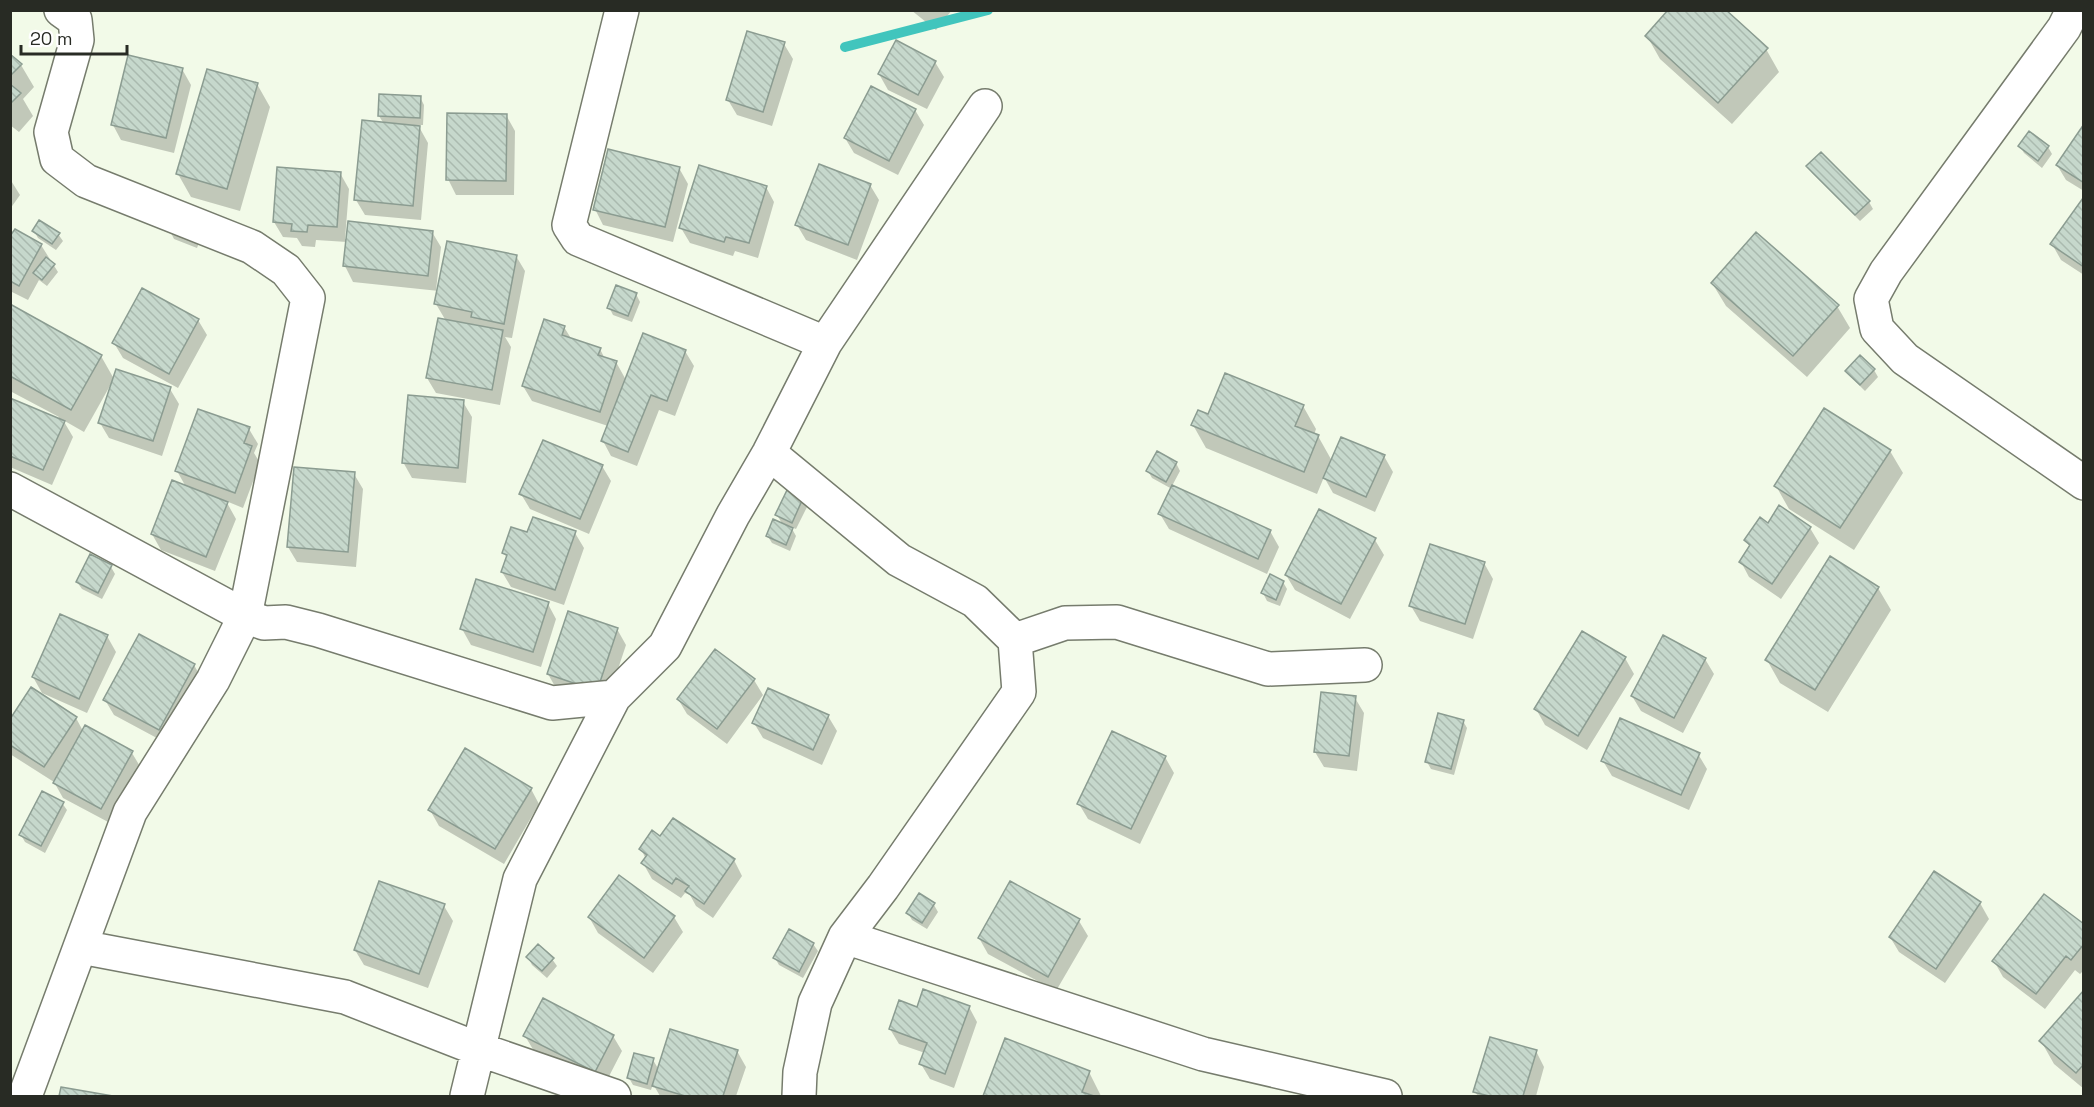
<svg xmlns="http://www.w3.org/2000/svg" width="2094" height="1107" font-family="'Space Grotesk',sans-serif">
  <defs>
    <pattern id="building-back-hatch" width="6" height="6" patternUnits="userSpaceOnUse" patternTransform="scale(1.5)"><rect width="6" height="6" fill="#c6d8cc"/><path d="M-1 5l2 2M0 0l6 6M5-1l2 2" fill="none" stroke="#aabaaf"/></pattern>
  </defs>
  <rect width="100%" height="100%" fill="#f2fae8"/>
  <path fill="#0003" d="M911,10H952L936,30Z
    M1647,36L1766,49L1779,72L1732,124L1660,59Z
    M784,44L793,59L772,126L737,115L728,100Z
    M10,56L21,65L34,87L23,99L33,116L19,132L10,125Z
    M935,62L944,77L927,109L888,90L879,74Z
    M182,69L191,85L174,153L121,140L113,125Z
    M257,84L270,107L240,211L191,197L178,174Z
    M420,97L424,105L423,125H418L428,143L421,220L365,215L356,200L384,124L379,116Z
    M915,110L924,125L898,175L854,153L845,138Z
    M506,115L515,131L514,195H456L448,179Z
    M2084,126V191L2066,180L2057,165Z
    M2020,146L2048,147L2052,154L2042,168L2024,153Z
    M1808,166L1869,202L1873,209L1860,221L1812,173Z
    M679,168L688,184L673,242L603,225L595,209Z
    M340,173L349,189L345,239L432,232L441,247L436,290L516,256L525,271L512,338L505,337L511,347L500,405L436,393L427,378L446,321L436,304L439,291L353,282L345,266L347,242L316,240L315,247L302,246L297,238L283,237L274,222Z
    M10,179L20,195L10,209Z
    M870,185L879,200L857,260L806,240L797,225Z
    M766,187L774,202L758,258L735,251L733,256L690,243L681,228Z
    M2084,200V275L2061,260L2052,244Z
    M34,231L58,234L63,241L56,250L38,238Z
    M170,231L202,235L197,248L174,239Z
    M10,240L41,245L58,272L47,286L39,280L28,300L10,291Z
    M1712,283L1837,306L1850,328L1807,377L1726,306Z
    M636,294L640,302L632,322L613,315L609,307Z
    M10,306L101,356L114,379L170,389L179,404L162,456L109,438L100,423L111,384L84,432L63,420L73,437L52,485L10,467V399L58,419L59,417L10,391Z
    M198,320L207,335L178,388L123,358L114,343Z
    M564,327L572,340L600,349L605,359L616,362L626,380L685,351L694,366L675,416L659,410L637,466L611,456L603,441L608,426L532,401L523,386Z
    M1874,370L1878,377L1865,391L1852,378L1847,371Z
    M463,402L472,417L466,483L412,478L403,462Z
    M1303,406L1316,429L1314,435L1318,436L1332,461L1384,456L1393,472L1375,512L1333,493L1324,477L1317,494L1206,448L1193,425L1209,416Z
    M249,429L258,444L254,453L260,463L243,508L226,501L236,519L215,571L161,550L152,534L186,487L177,471Z
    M1890,451L1903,473L1854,550L1789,509L1776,486Z
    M1176,463L1180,471L1172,486L1270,531L1279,547L1267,574L1169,529L1160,514L1172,489L1152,478L1148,471Z
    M602,466L611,481L589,534L530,509L521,494Z
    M354,474L363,489L356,567L297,562L288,547Z
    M789,490L808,505L796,529L791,527L796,536L790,551L772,543L767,535L783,525L777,515Z
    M1768,525L1810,528L1819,543L1781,599L1749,577L1741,562L1750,548L1746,540Z
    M575,533L584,548L564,605L511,587L502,572L507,558L504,553L528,534Z
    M1375,540L1384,555L1350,619L1295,590L1286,575Z
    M1484,563L1493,579L1473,639L1420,621L1411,606Z
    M111,567L115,574L102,599L82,589L77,582Z
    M1283,582L1287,589L1280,606L1267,601L1263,593Z
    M1878,588L1891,610L1828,712L1780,683L1767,660Z
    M548,604L556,619L541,667L471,645L462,629Z
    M617,629L626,645L606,705L557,690L548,674Z
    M107,636L116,652L87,713L42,693L33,677Z
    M1625,658L1634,674L1587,750L1545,725L1536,709Z
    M1705,659L1714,674L1683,733L1641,711L1632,696Z
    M194,665L203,681L168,744L114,715L105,700Z
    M754,680L763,695L727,744L687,714L678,699Z
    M1355,698L1364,713L1357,771L1324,767L1315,752Z
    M828,716L837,731L822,765L763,738L754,723Z
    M76,718L83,731L132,753L141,768L110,823L63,798L54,782L10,754V722Z
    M1463,721L1467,728L1454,775L1431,769L1427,762Z
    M1698,754L1707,769L1689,810L1612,776L1603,761Z
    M1165,757L1174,773L1140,844L1088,819L1079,804Z
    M531,789L539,804L504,864L439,826L430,810Z
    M62,803L67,810L45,853L25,842L21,835Z
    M660,838L734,860L742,876L713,918L696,906L690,895L685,893L681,898L652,879L643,863L646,859L641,849Z
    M619,877L674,917L683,932L653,973L598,933L589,917Z
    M919,895L934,905L938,912L927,929L912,920L908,913Z
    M1980,903L1989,919L1945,983L1899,952L1890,937Z
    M444,906L453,921L428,988L364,965L355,950Z
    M1079,921L1088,936L1056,991L988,954L979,938Z
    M2084,926V970L2080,974L2075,970L2045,1009L2003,977L1994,961Z
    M813,944L818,951L803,978L779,965L775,958Z
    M528,957L552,959L557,966L547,978L532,965Z
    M2084,992V1089L2054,1064L2041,1041Z
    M969,1007L977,1022L954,1088L930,1079L921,1064L925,1053L899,1044L890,1029L918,1008Z
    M525,1036H613L622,1051L604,1086L534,1051Z
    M1006,1040L1089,1072L1101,1096H984Z
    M737,1051L746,1067L736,1096H660L653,1084L651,1090L633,1085L629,1078L653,1060L659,1070Z
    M1536,1051L1544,1067L1536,1096H1478L1475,1092Z
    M62,1088L105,1096H60Z"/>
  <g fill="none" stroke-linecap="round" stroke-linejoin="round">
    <path stroke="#41c5bd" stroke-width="10" d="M845,47L988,10"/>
  </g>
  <path fill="url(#building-back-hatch)" stroke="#8b9c91" stroke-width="1.5" d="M1668,10H1726L1768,48L1718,103L1645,36Z
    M747,31L785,42L763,112L726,100Z
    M896,40L936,61L918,95L878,74Z
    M10,54L22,64L10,76Z
    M128,55L183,68L166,138L111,125Z
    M207,69L258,83L227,189L176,174Z
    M10,84L21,93L10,104Z
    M871,86L916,109L889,161L844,138Z
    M379,94L421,96L420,118L378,116Z
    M447,113L507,114L506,181L446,180Z
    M362,120L420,126L413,206L354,200Z
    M2084,124V183L2056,165Z
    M2029,131L2049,146L2038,161L2018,146Z
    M608,149L680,167L665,227L593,210Z
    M1821,152L1870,201L1855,215L1806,166Z
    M819,164L871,184L848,245L795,225Z
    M699,165L767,186L749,243L726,237L724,242L679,228Z
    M277,167L341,172L337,227L308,225L307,232L291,231L292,224L273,222Z
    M2083,198H2084V267L2050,244Z
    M39,220L60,233L52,244L32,231Z
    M348,221L433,231L428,276L343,266Z
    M15,229L42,244L19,286L10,281V236Z
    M1756,232L1839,305L1793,356L1711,283Z
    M447,241L517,255L504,324L471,317L472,312L434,304Z
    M46,257L55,264L42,280L33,273Z
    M616,285L637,293L628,316L607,308Z
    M142,288L199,319L169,374L112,343Z
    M10,304L102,355L71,410L10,376Z
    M438,318L503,330L492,390L426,378Z
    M544,319L565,326L562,335L601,348L598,355L617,361L600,412L522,386Z
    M643,333L686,350L667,401L651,395L628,452L601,441Z
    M1860,355L1875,369L1860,385L1845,371Z
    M116,369L171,387L153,441L98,423Z
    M1225,373L1304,405L1295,426L1319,435L1304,472L1191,425L1198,410L1208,414Z
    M408,395L464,400L458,468L402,463Z
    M10,398L65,421L43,470L10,456Z
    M1824,408L1891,450L1840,528L1774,486Z
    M198,409L250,427L244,443L252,446L235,493L175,471Z
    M1341,437L1385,455L1366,497L1323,478Z
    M543,440L603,465L580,519L519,494Z
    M1157,451L1177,462L1166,482L1146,471Z
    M294,467L355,472L348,552L287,547Z
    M172,480L228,502L206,557L151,534Z
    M1172,485L1271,530L1258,559L1158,514Z
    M788,488L804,496L792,523L775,515Z
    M1779,505L1811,527L1772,584L1739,562L1750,545L1744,540L1760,517L1768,523Z
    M1319,509L1376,538L1341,604L1285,575Z
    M533,517L576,531L555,590L501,572L507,555L502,553L511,527L527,532Z
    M773,519L793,528L786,545L766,536Z
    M1430,544L1485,562L1465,624L1409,606Z
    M90,554L112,565L98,593L76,582Z
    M1830,556L1879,587L1815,690L1765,660Z
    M1270,574L1284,581L1276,600L1261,593Z
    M476,579L549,602L533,652L460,629Z
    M568,611L618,628L597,691L547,674Z
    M60,614L108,635L79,699L32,677Z
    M1582,631L1626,657L1578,736L1534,709Z
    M139,634L195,664L159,730L103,700Z
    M1663,635L1706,658L1674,718L1631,696Z
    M715,649L755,679L717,729L677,699Z
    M31,687L77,717L44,767L10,745V719Z
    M768,688L829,715L813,750L752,723Z
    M1321,692L1356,696L1349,756L1314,752Z
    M1438,713L1464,720L1451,769L1425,762Z
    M1620,718L1700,753L1681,795L1601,761Z
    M85,725L133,751L101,809L53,783Z
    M1112,731L1166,756L1131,829L1077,804Z
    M465,748L532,788L495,849L428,810Z
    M42,791L64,802L41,846L19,835Z
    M673,818L735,859L704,904L685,891L689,886L676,878L672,884L641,863L647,855L639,849L652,830L660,836Z
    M1934,871L1981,902L1936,969L1889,937Z
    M619,875L675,916L644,958L588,917Z
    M379,881L445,904L419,974L354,950Z
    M1010,881L1080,919L1048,977L978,938Z
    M919,893L935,903L922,923L906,913Z
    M2044,894L2084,924V944L2071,960L2066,956L2036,994L1992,961Z
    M789,929L814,943L799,972L773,958Z
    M538,944L554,958L542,971L526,957Z
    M923,989L970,1006L945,1074L919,1064L927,1043L889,1029L899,1000L917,1007Z
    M2084,990V1064L2076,1073L2039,1041Z
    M543,998L614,1035L595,1072L523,1036Z
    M670,1029L738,1050L723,1096H685L652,1086Z
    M1490,1037L1537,1050L1523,1096H1489L1473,1092Z
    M1005,1038L1090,1071L1082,1092L1094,1096H983Z
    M634,1053L654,1058L647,1084L627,1078Z
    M61,1087L113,1096H59Z"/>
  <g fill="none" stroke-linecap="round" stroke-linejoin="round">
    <defs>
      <path id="minor" d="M622,10L569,225L578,239L825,343
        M2073,10L2064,28L1886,272L1871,299L1877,329L1905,359L2084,483
        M769,453L899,560L975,601L1015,640L1019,692L883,887L845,937L815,1003L800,1072L799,1096
        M10,489L245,616L308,298L286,270L252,247L86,181L57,159L51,132L77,40L75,20L61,10
        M1015,640L1065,623L1117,622L1268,669L1365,665
        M845,937L1203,1054L1385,1096
        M81,947L345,997L478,1049L614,1096
        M25,1096L130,812L213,680L245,616L264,623L286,622L318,630L552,703L614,697L665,646L733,515L769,453L825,343L985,106
        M467,1096L520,879L614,697"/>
    </defs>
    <use href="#minor" stroke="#767c6d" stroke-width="36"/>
    <use href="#minor" stroke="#fff" stroke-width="33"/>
  </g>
  <rect width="2094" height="1107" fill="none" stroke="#282b24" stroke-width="24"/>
  <path d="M21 45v9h106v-9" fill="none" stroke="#282b24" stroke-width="3"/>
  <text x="30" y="45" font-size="18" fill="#282b24" stroke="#ffffff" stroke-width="4.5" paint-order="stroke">20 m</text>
</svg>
